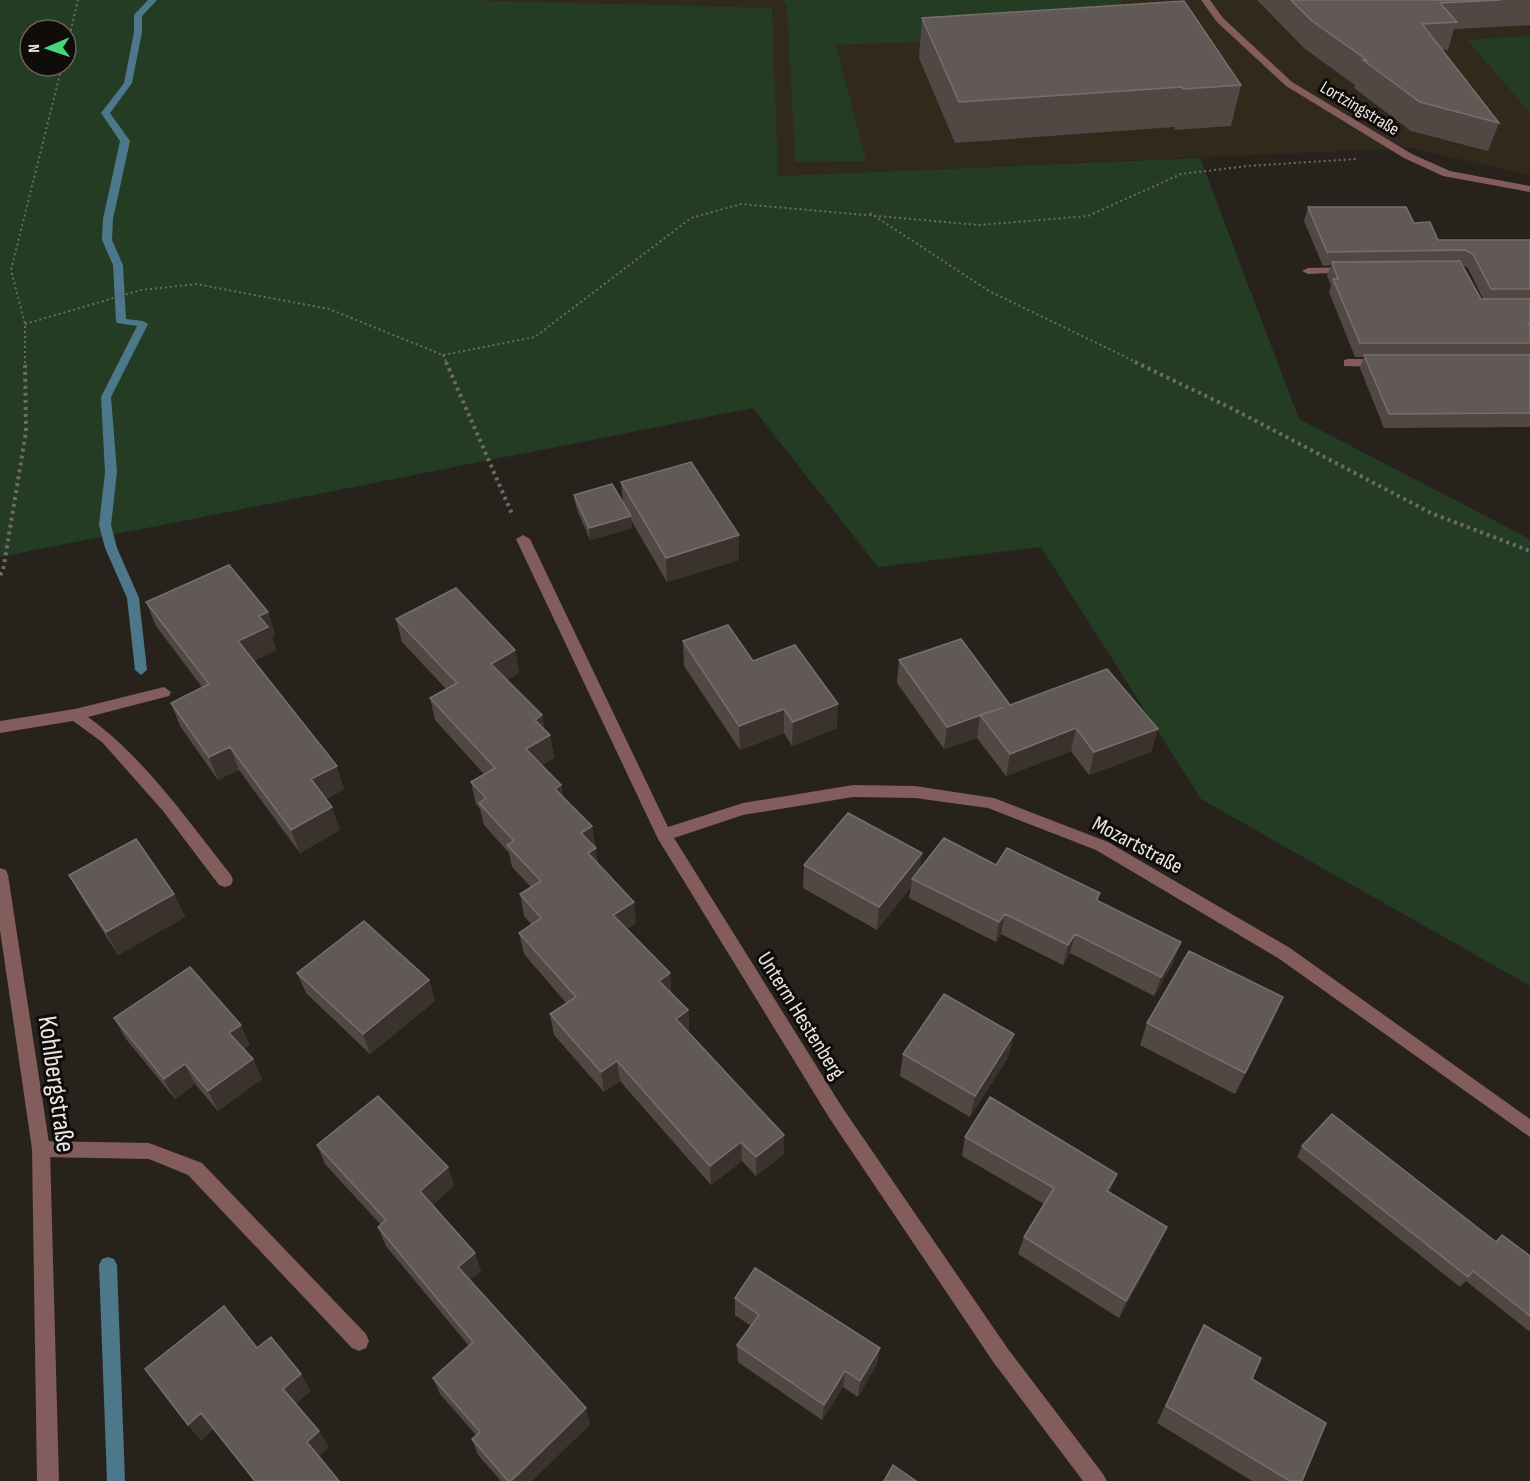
<svg xmlns="http://www.w3.org/2000/svg" width="1530" height="1481" font-family="'Sofia Sans Condensed',sans-serif">
  <rect width="100%" height="100%" fill="#28221c"/>
  <path fill="#32291d" d="M464,0H1530V176L1413,148L778,176Z"/>
  <path fill="#233c23" fill-rule="evenodd" d="M0,0H464L772,8L778,176L1200,158L1299,419L1530,539V986L1201,799L1041,547L878,567L753,408L0,557ZM30,30H66V66H30Z
    M783,0H1121L1134,33L836,45L866,161L795,162L787,7Z
    M1530,36V113L1467,40Z"/>
  <g fill="none" stroke-linecap="round" stroke-linejoin="round">
    <path fill="#4d778a" fill-rule="evenodd" d="M148,0H157L142,16V32L132,83L110,113L130,141L113,219L112,240L123,265L126,319L143,321L148,324L111,397L117,472L111,525L117,548L139,598L147,670L141,675L135,670L127,598L105,548L99,525L105,472L101,397L137,326L117,323L116,321L113,265L102,240L103,219L120,141L101,113L124,83L134,32V15Z
      M108,1257L114,1259L117,1265L125,1481H107L99,1265L102,1259Z"/>
    <path stroke="#6f6a65" stroke-width="2" stroke-dasharray="2 3" stroke-linecap="butt" d="M66,50L78,0
      M870,213L989,291L1138,363
      M25,324L141,290L196,284L329,309L443,355L535,337L691,218L741,204L979,225L1088,216L1181,174L1248,166L1356,159
      M443,355L447,363
      M25,363V324L11,270L62,66"/>
    <path stroke="#6f6a65" stroke-width="4" stroke-dasharray="3 4" stroke-linecap="butt" d="M446,362L512,514
      M1135,362L1233,409L1431,513L1530,551
      M0,575L3,571L26,432L25,362"/>
    <path fill="#835c5c" fill-rule="evenodd" d="M1350,267L1354,268V272L1308,274L1302,271L1308,268Z
      M1348,359H1381L1387,363L1381,367L1344,366V360Z
      M164,687L171,692L169,696L88,717C145,758 188,821 231,875L233,880L231,885L225,887L219,885L163,811L102,742L73,721L0,733V721L75,709Z
      M41,1141L149,1143L202,1163L366,1334L369,1341L366,1348L359,1351L352,1348L188,1175L149,1159L41,1157L35,1155L32,1149L35,1143Z"/>
    <path fill="#835c5c" fill-rule="evenodd" d="M1201,0H1210L1223,18L1292,82L1412,154L1450,171L1530,186V192L1443,176L1404,158L1286,86L1217,22Z
      M523,535L530,539L668,827L743,803L853,785L915,786L994,798L1108,842L1290,948L1530,1119V1137L1278,958L1096,850L988,808L915,798L853,797L743,815L674,838L842,1107L1008,1349L1103,1474L1107,1481H1083L994,1363L830,1119L658,839L516,539Z
      M0,868L6,870L8,875L50,1149L59,1481H37L32,1149L0,930Z"/>
  </g>
  <path fill="#514844" fill-rule="evenodd" d="M1257,0H1530V25L1454,29L1448,50H1442L1499,123L1488,151L1411,131L1354,88L1355,85L1305,49Z
    M922,18L1241,85L1231,126L1175,130L1174,127L955,143L919,58Z
    M1308,207L1414,223L1438,240H1530V427L1384,428L1360,368L1364,357H1355L1329,292L1331,285L1327,276L1331,265L1323,266L1304,221ZM1462,265L1468,268L1483,299H1481Z
    M621,482L739,535V560L667,582L631,520L632,528L590,540L576,507L574,495L623,503Z
    M146,602L268,612L275,635L272,637L276,650L254,661L344,789L326,799L340,830L300,853L239,770L218,780L180,726L171,703L202,687L156,626Z
    M396,619L515,650L519,673L507,680L542,715L544,729L550,735L554,758L542,765L561,785L563,797L592,826L598,864L636,923L627,929L670,973L671,993L688,1010L689,1031L688,1032L784,1154L756,1176L742,1161L711,1185L620,1081L604,1092L554,1035L550,1014L567,1004L524,954L519,933L532,925L524,916L520,894L531,887L512,867L509,853L484,825L480,809L476,804L471,782L484,774L435,720L430,698L446,689L402,642Z
    M683,641L753,661L837,728L792,746L784,733L740,750L684,666Z
    M899,660L1010,705L1158,729L1151,752L1089,775L1071,751L1006,776L977,738L944,749L897,683Z
    M804,865L920,868L996,865L1100,893L1098,901L1174,961L1154,996L1070,953L1063,965L1001,934L996,942L909,898L911,887L877,930L803,888Z
    M69,875L174,894L185,917L118,955L82,898Z
    M297,973L429,980L435,1001L370,1054L306,993Z
    M114,1018L250,1045L244,1049L253,1059L262,1079L218,1111L195,1084L175,1099L126,1039Z
    M1273,1020L1235,1094L1140,1045L1147,1023Z
    M903,1054L1009,1056L970,1117L900,1076Z
    M965,1137L1110,1193L1159,1245L1119,1318L1018,1254L1024,1237L1044,1204L962,1156Z
    M317,1145L448,1167L454,1186L432,1205L481,1271L470,1280L590,1424L532,1481H501L478,1455L472,1439L476,1435L440,1394L433,1378L469,1346L386,1246L378,1227L381,1225L325,1164Z
    M1302,1146L1496,1242L1530,1256V1332L1466,1281L1460,1287L1297,1157Z
    M735,1298L880,1348L877,1364L858,1397L843,1387L822,1420L738,1362L737,1345L751,1326L735,1315Z
    M1204,1325L1302,1481H1252L1157,1423L1194,1343Z"/>
  <path fill="#39322d" d="M631,516L632,528L590,540L589,528Z
    M739,535V560L667,582L666,558Z
    M268,612L275,635L272,637L276,650L246,665L238,641L259,616Z
    M515,650L519,673L495,687L491,664Z
    M838,704L837,728L792,746L793,722Z
    M1004,707L980,715L977,738L944,749L947,727Z
    M784,709V733L740,750L739,726Z
    M542,715L546,738L550,735L554,758L530,772L526,749L535,720Z
    M1076,728L1071,751L1006,776L1010,754Z
    M1158,729L1151,752L1089,775L1094,752Z
    M230,747L239,770L218,780L209,757Z
    M337,766L344,789L319,802L311,779Z
    M561,785L564,808L555,789Z
    M332,807L340,830L300,853L291,830Z
    M592,826L595,848L581,833Z
    M596,848L599,870L588,853Z
    M922,853L919,876L912,879L911,887L877,930L879,907Z
    M174,894L185,917L118,955L106,932Z
    M634,902L636,923L615,937L613,915Z
    M1005,914L1001,934L996,942L999,922Z
    M1075,934L1070,953L1063,965L1068,945Z
    M1181,942L1174,961L1154,996L1161,977Z
    M670,973L671,994L659,981Z
    M429,980L435,1001L370,1054L363,1034Z
    M1283,997L1273,1020L1235,1094L1245,1073Z
    M688,1010L689,1031L678,1040L676,1019Z
    M241,1025L250,1045L239,1053L229,1033Z
    M1014,1034L1009,1056L970,1117L975,1096Z
    M253,1059L262,1079L218,1111L208,1091Z
    M617,1061L620,1081L604,1092L601,1072Z
    M185,1064L195,1084L175,1099L164,1079Z
    M784,1135V1154L756,1176V1157Z
    M741,1142L742,1161L711,1185L710,1166Z
    M448,1167L454,1186L427,1210L420,1191Z
    M1117,1174L1110,1193L1107,1191Z
    M1167,1227L1159,1245L1119,1318L1126,1301Z
    M475,1253L481,1271L464,1285L458,1267Z
    M880,1348L877,1364L858,1397L860,1381Z
    M845,1371L843,1387L822,1420L824,1405Z
    M301,1374L311,1391L294,1405L283,1389Z
    M586,1408L590,1424L532,1481H511Z
    M201,1413L214,1429L201,1441L188,1425Z
    M319,1431L329,1447L318,1458L307,1442Z"/>
  <path fill="#615955" stroke="#766f6b" stroke-width="1.5" d="M1291,0H1501L1440,3L1457,22L1422,24L1499,123L1420,102L1363,60H1367L1312,21Z
    M1184,1L1241,85L1183,89L1182,87L959,102L922,18Z
    M1308,207H1406L1414,223L1430,222L1438,240H1530V289H1491L1473,254L1465,250L1327,252Z
    M1460,261L1481,299H1530V323H1528L1530,326V343H1360L1333,279H1338L1332,262Z
    M1364,355H1530V413L1389,414Z
    M691,462L739,535L666,558L621,482Z
    M612,484L631,516L589,528L574,495Z
    M229,565L268,612L259,616L268,627L238,641L337,766L311,779L332,807L291,830L230,747L209,757L171,703L209,684L146,602Z
    M456,588L515,650L491,664L542,715L535,720L550,735L526,749L561,785L555,789L592,826L581,833L596,848L588,853L634,902L613,915L670,973L659,981L688,1010L676,1019L784,1135L756,1157L741,1142L710,1166L617,1061L601,1072L550,1014L576,997L519,933L541,918L520,894L541,881L507,845L514,841L479,803L486,798L471,782L495,768L430,698L457,683L396,619Z
    M728,625L753,661L795,645L838,704L793,722L784,709L739,726L683,641Z
    M961,639L1010,705L1107,669L1158,729L1094,752L1076,728L1010,754L980,715L1004,707L947,727L899,660Z
    M848,813L922,853L879,907L804,865Z
    M944,838L996,865L1007,848L1100,893L1096,900L1181,942L1161,977L1075,934L1068,945L1005,914L999,922L912,879Z
    M136,839L174,894L106,932L69,875Z
    M364,921L429,980L363,1034L297,973Z
    M1189,951L1283,997L1245,1073L1147,1023Z
    M190,967L241,1025L229,1033L253,1059L208,1091L185,1064L164,1079L114,1018Z
    M944,994L1014,1034L975,1096L903,1054Z
    M378,1096L448,1167L420,1191L475,1253L458,1267L586,1408L511,1481H508L472,1439L480,1432L433,1378L473,1342L378,1227L386,1220L317,1145Z
    M990,1097L1117,1174L1107,1191L1167,1227L1126,1301L1024,1237L1054,1188L965,1137Z
    M1332,1114L1496,1242L1502,1235L1530,1256V1316L1473,1271L1468,1277L1302,1146Z
    M755,1268L880,1348L860,1381L845,1371L824,1405L737,1345L759,1315L735,1298Z
    M224,1306L257,1348L271,1337L301,1374L283,1389L319,1431L307,1442L339,1481H255L201,1413L188,1425L145,1369Z
    M1204,1325L1261,1358L1252,1379L1326,1423L1302,1481H1290L1166,1406Z
    M893,1465L916,1481H884Z"/>
  <g text-anchor="middle" stroke-width="6" stroke-linejoin="round" paint-order="stroke">
    <g font-size="18" fill="#eae6e2" stroke="#0f0c09">
      <text transform="translate(1360 108) rotate(31)" y="6">Lortzingstraße</text>
    </g>
    <g font-size="22" fill="#eae6e2" stroke="#0f0c09">
      <text transform="translate(1138 844) rotate(28)" y="8">Mozartstraße</text>
      <text transform="translate(802 1015) rotate(58)" y="8">Unterm Hestenberg</text>
    </g>
    <g font-size="27" fill="#eae6e2" stroke="#0f0c09">
      <text transform="translate(57 1084) rotate(82)" y="9">Kohlbergstraße</text>
    </g>
  </g>
  <g transform="translate(48 48) rotate(268)"><circle r="28" fill="#0f0c09" stroke="#676360" stroke-width="1.5"/>
  <path d="M0-4.5L10 22L0 15L-10 22Z" fill="#45d77a"/>
  <text y="-9" font-size="16" font-weight="bold" text-anchor="middle" fill="#eae6e2">N</text>
  </g>
</svg>
